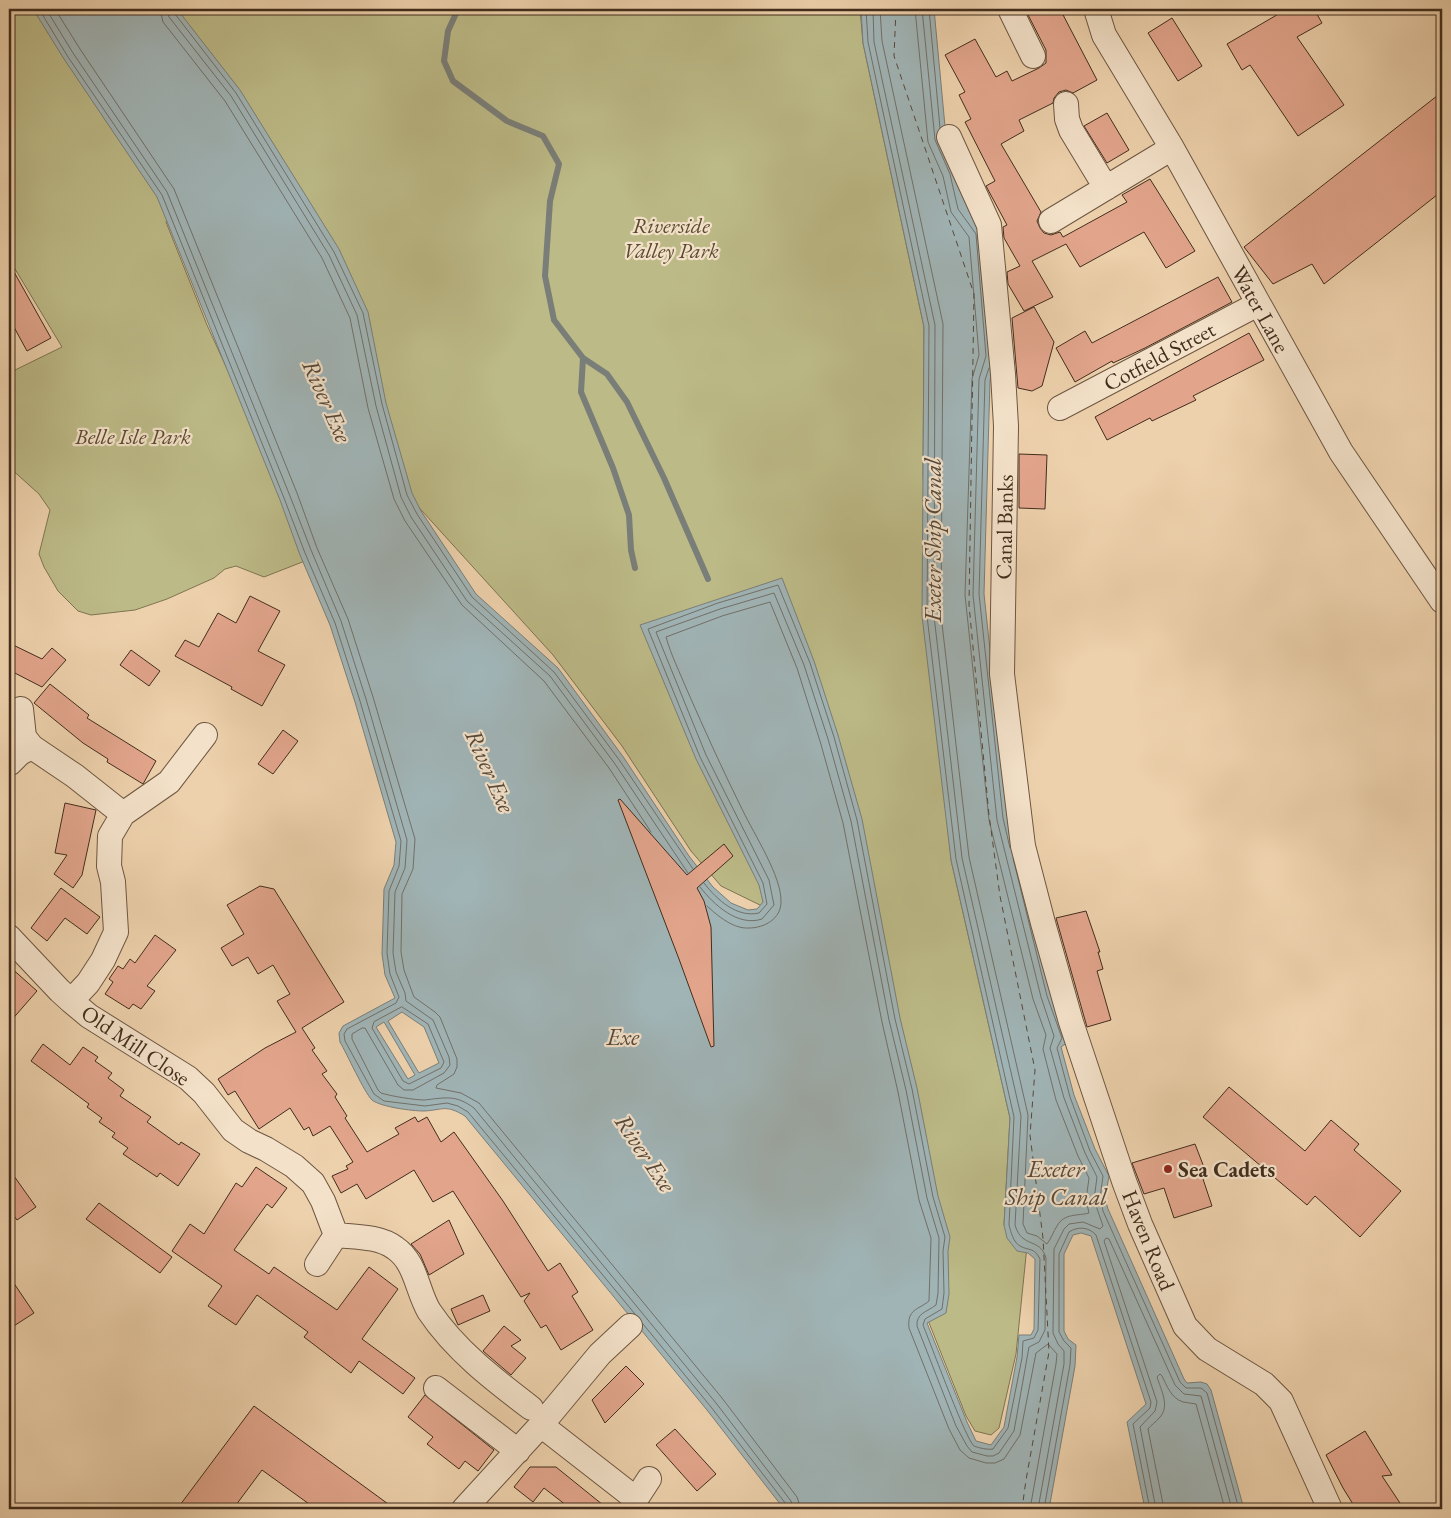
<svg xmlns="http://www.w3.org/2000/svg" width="1451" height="1518" font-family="'EB Garamond',serif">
  <rect width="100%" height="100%" fill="#edd1ac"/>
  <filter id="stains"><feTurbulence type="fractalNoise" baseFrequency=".004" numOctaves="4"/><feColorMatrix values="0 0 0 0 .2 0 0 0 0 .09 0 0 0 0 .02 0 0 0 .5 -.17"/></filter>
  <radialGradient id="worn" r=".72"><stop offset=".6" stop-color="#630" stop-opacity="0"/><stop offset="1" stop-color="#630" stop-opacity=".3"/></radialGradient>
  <path fill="#bcba87" stroke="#7f7452" d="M9,9H40L178,193L166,222L207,325L265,452L333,550L264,577L236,566L225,569L214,578L167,599L135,610L91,615L78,611L58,591L44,567L39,554L50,510L39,494L9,467V373L62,347L9,259Z
    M157,9H860L863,43L924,327L923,475L951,860L1010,1118L1004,1225L1027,1246L1016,1354L999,1428L991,1435L975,1431L966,1416L764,907L721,886L691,851L622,746L553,655L413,501Z"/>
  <path fill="#a0b4b6" stroke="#7a7e78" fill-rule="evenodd" d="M33,9H177L240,90L339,249L368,312L386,403L412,493L421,511L476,594L558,668L624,758L689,856L713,887L731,903L748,910L757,909L763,902L759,885L696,759L640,625L782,578L814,661L838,735L862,819L900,1018L917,1088L938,1196L950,1237L948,1251L949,1294L946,1313L927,1323L967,1422L976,1441L991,1445L1004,1427L1017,1357L1019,1335H1031L1034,1329L1035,1259L1028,1253L1017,1251L1007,1238L1004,1225L1010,1118L951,860L922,616L924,327L863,43L861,9H934L946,137L987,229L998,358L990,380L984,594L1008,818L1068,1042L1061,1047L1074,1095L1095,1149L1109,1176L1105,1199L1108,1209L1184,1379L1187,1383L1201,1382L1207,1384L1211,1390L1244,1509H1145L1127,1422L1146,1404L1091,1236L1081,1233L1073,1235L1064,1254V1331L1068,1339L1076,1345L1075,1366L1049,1509H784L707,1410L465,1116C445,1104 444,1110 424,1111C412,1111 381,1107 372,1100C364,1092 347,1054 340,1042L339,1033L343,1026L395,998L385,975L382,954L384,889L394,865L396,842L355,702L330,625L300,555L280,500L157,197L64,59ZM402,1012L424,1027L439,1063L419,1073L388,1021ZM384,1022L415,1075L408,1079L376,1027Z"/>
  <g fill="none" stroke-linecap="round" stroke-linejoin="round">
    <path stroke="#717069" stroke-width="1" d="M39,9L68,57L162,195L284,498L305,553L335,623L360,701L401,841L399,866L389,891L387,953L390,974L399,997L396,1003L347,1029L344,1034L345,1041L374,1094L384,1101L425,1106L447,1103L458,1106L468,1112L635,1314
      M46,9L73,53L167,192L290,496L311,550L341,621L366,699L407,840L405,868L395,892L393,953L396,972L405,993L406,1001L433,1020L449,1057L450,1065L444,1073L413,1090H404L398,1085L365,1028H362L352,1034V1039L378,1090L381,1093C390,1096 415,1100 424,1100C445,1098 455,1094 474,1108L716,1403L791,1501L793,1509
      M55,9L80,49L174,189L297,493L317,548L348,619L373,697L415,839L413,869L402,894L401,952L404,970L414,997L435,1012L440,1017L457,1059V1067L454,1074L437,1085L436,1088L461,1093L479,1103L722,1398L797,1497L801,1509
      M160,9L163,22L225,101L322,258L350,318L368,408L394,499L405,521L462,605L544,681L609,768L651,832
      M167,9L169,17L231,96L329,255L357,315L376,406L401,497L411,517L467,601L550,676L615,764L688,873
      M173,9L175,14L236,93L334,252L363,313L382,404L407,495L417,514L472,597L554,672L620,761L693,869
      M880,9L882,41L943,324L941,615L969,857L1028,1115L1023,1224L1027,1233L1037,1236L1047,1244C1051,1239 1053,1232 1057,1226C1064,1213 1078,1216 1089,1213L1086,1200L1089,1178L1078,1156L1056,1100L1043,1049L1046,1035L1033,999L989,820L965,595L972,379L979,355L969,237L951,212L943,176L928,142L915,9
      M922,9L935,140L950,174L958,209L976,234L986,356L979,379L973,595L997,820L1041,997L1054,1036L1050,1048L1064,1098L1085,1153L1097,1177L1094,1200L1103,1226L1100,1229L1083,1222L1069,1224L1064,1229L1054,1249L1053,1333L1058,1344L1064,1351V1364L1038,1509
      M929,9L940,128
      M989,368L985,380L979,594L1003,818L1010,848
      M1013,858L1047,996L1062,1038L1057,1048L1070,1097L1090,1151L1103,1176L1100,1198L1103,1211L1180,1382L1186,1388H1201L1207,1393L1239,1509
      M704,883C717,900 737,918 759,913L767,904L763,883L700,757L648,629L718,603L778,585L810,663L834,737L857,820L895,1019L912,1089L933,1197L945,1237L943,1251L944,1293L942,1309L925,1319L923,1325C930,1342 966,1440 974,1446C979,1448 988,1450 993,1449L1008,1428L1022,1358L1023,1341L1034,1338L1038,1330L1040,1259C1034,1247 1029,1251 1020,1246C1013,1242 1011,1232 1009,1225L1014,1117L956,859L927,616L929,326L868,42L866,9
      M700,887C714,905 738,927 762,919L774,905L769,880L706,755L656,632L720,609L774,593L804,665L828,739L851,821L889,1020L906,1090L927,1198L939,1238L938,1293L936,1305C927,1312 916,1313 917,1326L956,1426L967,1446L972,1452L987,1456H993L999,1453L1014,1431L1029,1347L1039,1342L1045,1330L1046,1258C1040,1237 1022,1249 1015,1225L1021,1116L962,858L934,616L935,325L874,42L873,9
      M707,906C718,916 733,929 749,928C764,928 781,919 781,902C782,877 754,834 743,811C723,771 705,731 687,690C680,673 671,655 666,637L722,616L770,602L797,668L820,741L843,823L882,1022L898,1092L919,1200L931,1238L929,1301C918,1310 907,1309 909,1328L949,1429L960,1450L969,1458L986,1463H995L1004,1459L1020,1435L1036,1353L1048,1344L1057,1354L1056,1364L1030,1509
      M402,1007L428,1024L444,1062L441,1068L409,1084L403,1081L372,1028L374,1022Z
      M643,1324L711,1407L786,1504L787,1509
      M1044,1509L1070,1365L1071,1348L1064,1341L1059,1332V1254L1069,1232C1078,1226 1089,1227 1096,1235L1151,1402L1150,1408L1133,1424L1150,1509
      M1156,1509L1140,1427L1155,1411L1157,1402L1104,1241L1106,1238L1109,1239L1175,1385L1184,1394L1201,1396L1232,1509
      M1164,1509L1148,1429C1151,1425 1156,1422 1160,1417C1170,1406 1161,1390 1157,1377L1160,1374L1162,1376C1167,1386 1171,1398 1183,1402C1187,1403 1192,1403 1196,1404L1225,1509"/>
    <path stroke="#7a7e78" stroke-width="6" d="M458,9L448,31L444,61L453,81L507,121L543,136L559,164L550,201L545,276L554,320L583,358L607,374L627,402L664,478L708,579
      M583,358L581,392L613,468L629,515L631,550L635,568"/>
    <path stroke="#55483b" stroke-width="1" stroke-dasharray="6 5" stroke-linecap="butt" d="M896,9L894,56L974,294L969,605L989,815L1000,896L1035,1070L1030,1135L1043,1238L1049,1352L1026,1480L1022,1509"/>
  </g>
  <path fill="#e2a58c" stroke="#422d1c" d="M1025,9H1060L1097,80L1073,93L1066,90L1059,92L1054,98L1053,103L1019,120L1024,131L1001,144L1041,212L1037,221L1040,228L1044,233L1051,235L1060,232L1063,237L1127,202L1122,195L1150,179L1195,251L1166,268L1144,232L1080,267L1066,244L1032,261L1053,297L1024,311L1008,284L1007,272L1020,266L1004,238L1003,227L1007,225L986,186L995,181L965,122L971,119L959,95L965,92L945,55L975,39L996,77L1007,71L1012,81L1039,68L1046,63V50Z
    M1287,9H1314L1322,23L1297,37L1344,105L1298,136L1250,65L1242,70L1227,44Z
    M1172,18L1202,66L1178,81L1148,33Z
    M1442,92V191L1324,284L1312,264L1273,284L1244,247Z
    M1107,113L1129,150L1107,163L1084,126Z
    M9,263L51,338L27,351L9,318Z
    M1218,277L1232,302L1145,348L1113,363L1112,361L1075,382L1056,348L1085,331L1092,343Z
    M1034,307L1054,342L1042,386L1032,391L1018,388L1012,318Z
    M1249,333L1264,360L1193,396L1196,400L1152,421L1150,418L1107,440L1095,417Z
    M1019,454L1047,455L1045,509L1019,508Z
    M250,596L280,611L258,651L285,665L262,706L231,689L232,687L175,656L185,640L199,647L218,613L236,623Z
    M9,643L42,659L52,648L66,660L42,687L9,670Z
    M131,650L160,671L149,686L120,665Z
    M50,684L89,715L87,718L156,761L143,784L107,762L108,759L83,743L34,703Z
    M283,730L298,741L273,774L258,764Z
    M620,799L687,875L724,844L733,856L697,888L704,901L711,927L714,1046L711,1047L679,959L618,800Z
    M65,803L96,810L82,875L73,888L54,874L67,855L55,853Z
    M260,886L274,889L344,1002L302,1028L315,1048L312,1050L327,1071L322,1074L337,1094L335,1097L347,1116L345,1118L367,1152L399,1134L395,1128L415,1117L418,1122L427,1117L441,1142L454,1132L503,1201L548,1271L560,1263L578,1292L572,1296L593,1330L561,1350L546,1325L541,1328L524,1301L530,1293L521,1297L453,1191L433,1202L414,1170L366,1199L357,1184L341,1193L332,1176L348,1169L346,1166L353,1162L330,1126L313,1136L309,1127L304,1130L290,1108L259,1129L235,1091L228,1095L218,1079L265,1048L296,1032L277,1001L290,994L273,965L258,974L248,957L232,966L221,948L244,934L227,905Z
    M61,888L100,917L87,934L65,918L47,941L31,928Z
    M1086,911L1100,952H1098L1103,969L1097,971L1111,1020L1087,1027L1056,918Z
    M155,935L176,950L147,986L155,991L141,1009L133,1004L129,1009L105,994L113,982L109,979L118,966L123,969L130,959L135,963Z
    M9,966L37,991L9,1023Z
    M43,1044L70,1065L83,1047L98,1057L95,1061L112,1073L108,1078L124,1090L120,1096L151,1117L147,1122L179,1145L181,1142L200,1154L178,1186L160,1173L157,1177L123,1154L128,1148L112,1137L115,1133L99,1122L102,1118L87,1107L89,1104L31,1061Z
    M1229,1087L1305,1151L1331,1120L1359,1144L1354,1150L1401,1191L1360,1237L1315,1196L1307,1205L1203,1117Z
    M1195,1144L1207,1175L1202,1176L1212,1206L1174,1218L1164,1188L1144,1194L1132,1163Z
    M256,1167L287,1188L272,1208L267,1204L234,1250L269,1274L274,1267L337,1310L369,1267L398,1289L362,1339L415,1378L403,1394L359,1361L351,1373L304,1337L308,1332L257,1295L236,1325L208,1306L222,1286L172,1251L190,1224L204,1234L236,1183L242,1187Z
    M9,1169L36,1207L17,1220L9,1209Z
    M99,1203L172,1257L160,1273L86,1219Z
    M449,1220L464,1254L429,1275L420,1254L411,1244Z
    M9,1276L34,1313L9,1329Z
    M483,1295L490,1311L458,1325L451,1309Z
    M504,1326L521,1340L511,1346L526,1358L511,1375L483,1351Z
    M626,1366L644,1384L605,1423L592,1400Z
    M425,1395L494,1450L478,1471L465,1461L459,1469L427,1444L433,1437L408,1417Z
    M254,1406L395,1509H316L262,1470L233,1509H177Z
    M675,1429L716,1474L697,1491L656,1445Z
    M1365,1431L1392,1475L1382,1476L1404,1509H1356L1343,1488L1326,1455Z
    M530,1467H556L608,1509H571L544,1488L533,1502L514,1487Z"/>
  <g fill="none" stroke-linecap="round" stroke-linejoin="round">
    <defs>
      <path id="street" d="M1010,9L1033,56
        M1096,9L1104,35L1172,148L1341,452L1442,601
        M1066,104L1067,119L1071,130L1106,188
        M949,137L989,225L1003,374L1006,426L1002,674L1023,846L1043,923L1071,1022L1124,1181L1140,1224L1185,1326L1207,1349L1264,1384L1281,1401L1330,1509
        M1051,221L1172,148
        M1060,408L1258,304
        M21,709L24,737L32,747
        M10,763L20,753L32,747L75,776L123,814
        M9,937L60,991L71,1001L88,983L103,960L116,932L113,882L109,866L110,836L123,814L169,782L205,735
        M71,1001L89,1016L188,1078L204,1093L233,1130L249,1141L266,1149L294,1166L313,1183L323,1201L336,1235L317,1264
        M336,1235C355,1237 379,1236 395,1248C416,1262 417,1291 429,1311C455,1350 493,1379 531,1408
        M436,1388L518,1451
        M541,1425L636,1499L649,1479
        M464,1509L541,1425L600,1354L630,1326"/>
    </defs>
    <use href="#street" stroke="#6d5640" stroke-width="26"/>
    <use href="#street" stroke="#f3e1c9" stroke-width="24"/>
  </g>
  <circle fill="#8f2418" stroke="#f3e1c9" stroke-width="2" cx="1168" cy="1169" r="5"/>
  <g text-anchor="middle" stroke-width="4.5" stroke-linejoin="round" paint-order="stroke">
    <g font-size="22" font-style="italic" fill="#5a4931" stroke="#f3e1c9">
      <text x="671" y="233">Riverside<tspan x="671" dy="25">Valley Park</tspan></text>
      <text x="133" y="444">Belle Isle Park</text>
    </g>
    <g font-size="22" fill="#422d1c" stroke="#f3e1c9">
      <text transform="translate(1261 309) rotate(61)" y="8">Water Lane</text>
      <text transform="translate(1159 356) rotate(-28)" y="8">Cotfield Street</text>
      <text transform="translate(1004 527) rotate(-89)" y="8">Canal Banks</text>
      <text transform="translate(136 1045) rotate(34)" y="8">Old Mill Close</text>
      <text transform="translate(1149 1240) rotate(68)" y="8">Haven Road</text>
    </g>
    <g font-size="22" font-weight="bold" fill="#422d1c" stroke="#f3e1c9" text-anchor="start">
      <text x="1178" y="1177">Sea Cadets</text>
    </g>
    <g font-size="24" font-style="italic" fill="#55483b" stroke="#f3e1c9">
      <text transform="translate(327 401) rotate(66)" y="8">River Exe</text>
      <text transform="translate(933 540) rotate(-90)" y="8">Exeter Ship Canal</text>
      <text transform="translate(490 771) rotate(66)" y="8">River Exe</text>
      <text x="623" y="1045">Exe</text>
      <text transform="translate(645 1153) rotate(56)" y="8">River Exe</text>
      <text x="1056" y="1177">Exeter<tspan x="1056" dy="28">Ship Canal</tspan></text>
    </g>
  </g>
  <rect width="1451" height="1518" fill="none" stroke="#edd1ac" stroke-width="30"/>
  <rect x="10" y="10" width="1431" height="1498" fill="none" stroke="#422d1c" stroke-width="2.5"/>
  <rect x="15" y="15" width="1421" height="1488" fill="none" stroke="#422d1c"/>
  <rect width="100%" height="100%" filter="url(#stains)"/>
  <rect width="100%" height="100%" fill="url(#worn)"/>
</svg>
